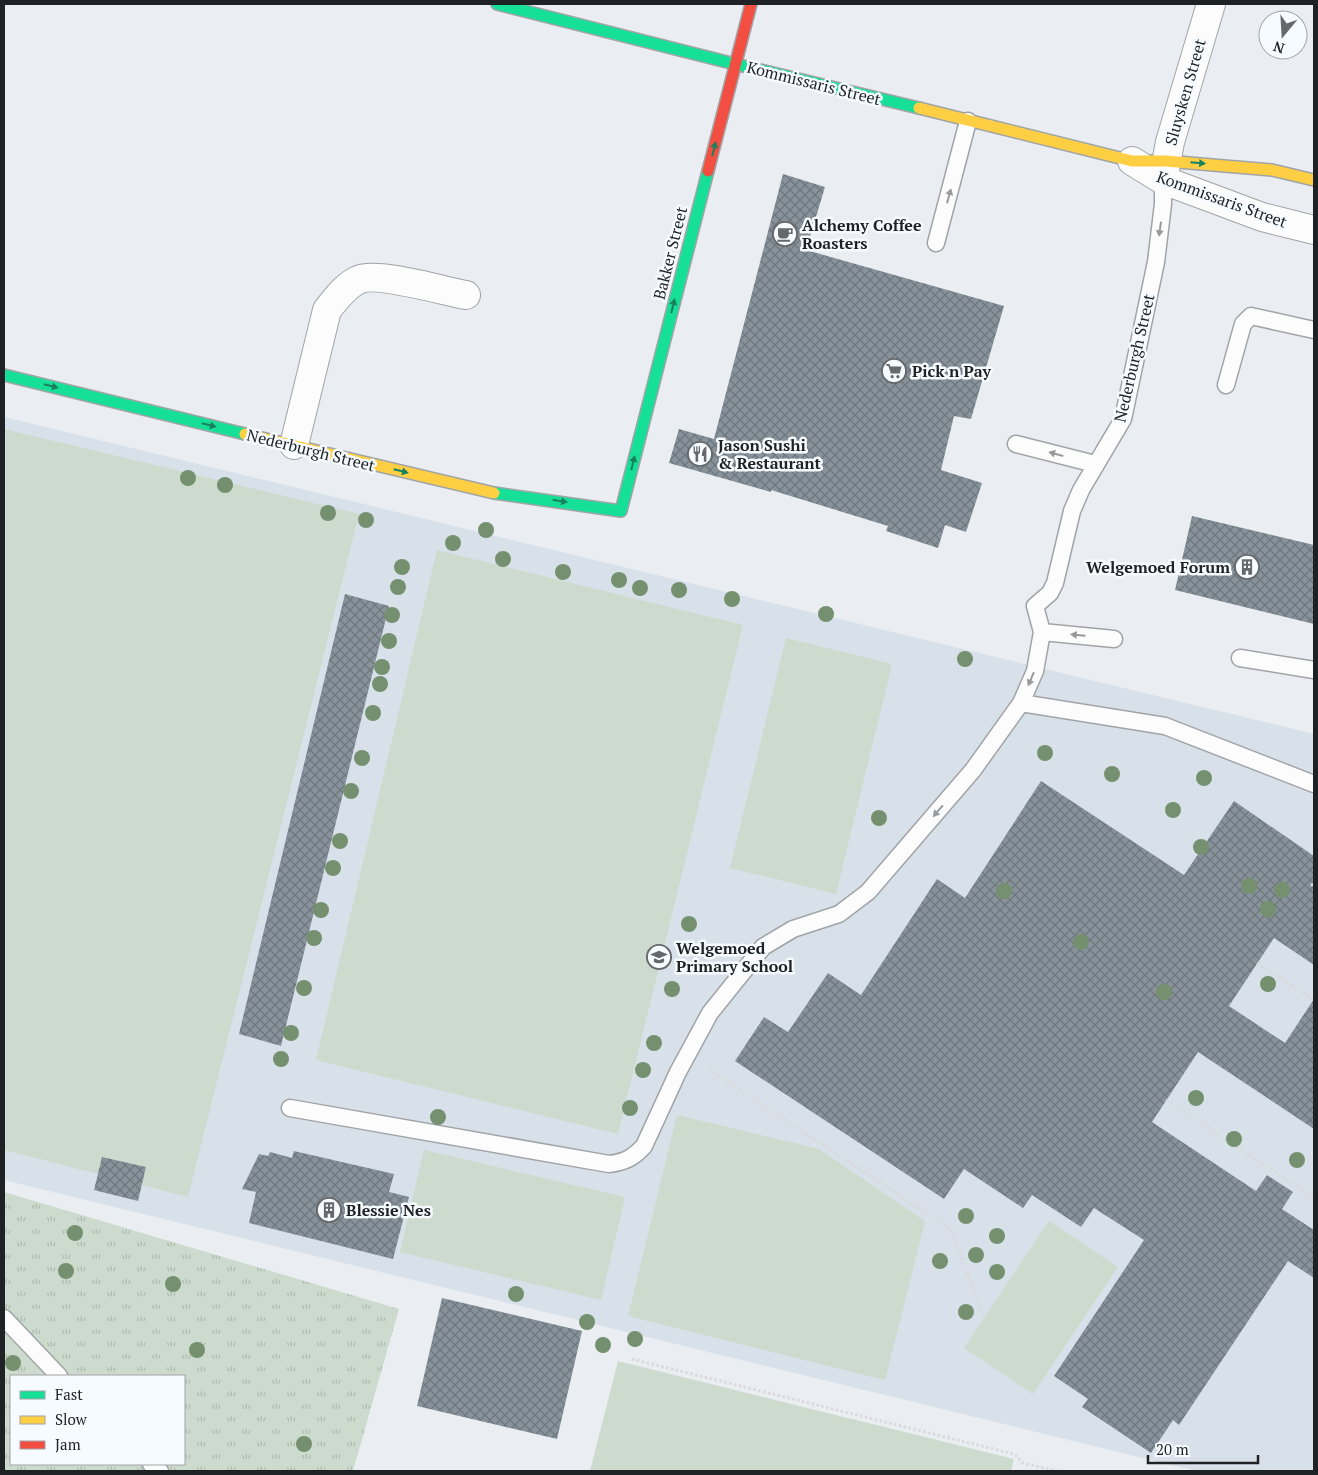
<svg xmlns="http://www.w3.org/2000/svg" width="1318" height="1475" font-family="'PT Serif',serif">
  <defs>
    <pattern id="grass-tufts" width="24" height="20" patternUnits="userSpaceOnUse" patternTransform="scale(1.25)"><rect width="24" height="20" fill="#ccdbcd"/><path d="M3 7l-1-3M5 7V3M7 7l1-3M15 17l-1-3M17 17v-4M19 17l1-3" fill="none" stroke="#afbcb0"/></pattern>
    <pattern id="building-cross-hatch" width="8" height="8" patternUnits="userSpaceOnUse" patternTransform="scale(1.25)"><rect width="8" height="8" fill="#88929b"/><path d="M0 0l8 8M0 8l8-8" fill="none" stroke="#6f777e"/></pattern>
  </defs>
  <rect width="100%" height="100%" fill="#eaeef2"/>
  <path fill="#d8e0e9" d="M4,417L1314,734V1471H1196L4,1180Z"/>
  <path fill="url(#grass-tufts)" fill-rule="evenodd" d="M4,1192L399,1309L353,1471H4ZM11,1376H184V1464H11Z"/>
  <path fill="#ccdbcd" d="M4,429L359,514L188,1197L142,1185L146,1167L103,1157L98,1174L4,1150Z
    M437,550L743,625L618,1134L316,1060Z
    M786,638L892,664L836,894L730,868Z
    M677,1115L819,1149L925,1221L885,1380L628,1316Z
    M424,1150L625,1197L601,1300L400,1252Z
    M1049,1221L1118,1267L1033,1394L964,1348Z
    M618,1361L1014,1459L1011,1471H590Z"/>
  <path fill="url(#building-cross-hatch)" d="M783,174L825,187L806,250L1004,306L971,419L954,416L941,470L982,483L966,532L945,525L938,548L886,531L888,526L771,490V492L669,463L679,429L714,439Z
    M1192,516L1314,545V624L1175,590Z
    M345,594L389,606L281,1046L239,1034Z
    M1041,781L1184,875L1234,801L1314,856V965L1274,938L1229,1006L1285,1043L1314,999V1129L1198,1052L1152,1122L1256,1191L1267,1175L1293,1192L1282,1209L1314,1230V1278L1288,1261L1179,1425L1173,1420L1151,1453L1082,1407L1088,1399L1054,1376L1144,1240L1094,1208L1081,1227L1032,1195L1023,1208L964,1169L944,1199L735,1061L764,1017L788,1032L828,973L861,995L937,879L965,898Z
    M294,1151L394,1174L389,1192L409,1197L393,1259L249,1223L256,1192L242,1189L259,1154L268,1156L270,1152L292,1158Z
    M102,1157L146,1167L138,1201L94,1190Z
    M442,1298L582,1331L557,1439L417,1406Z"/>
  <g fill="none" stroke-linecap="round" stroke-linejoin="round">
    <defs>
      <path id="lane" d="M936,243L968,121
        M1226,385L1243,324L1251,316L1314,330
        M1016,444L1095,464
        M1042,632L1114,639
        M1240,658L1314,670
        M1021,703L1165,726L1314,784
        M290,1108L609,1164C625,1162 633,1158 644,1146L678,1072L710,1013L763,947L793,929L839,914L868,892L973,770L1021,703L1035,671L1042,632L1035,606L1050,593L1055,583L1072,511L1081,490L1123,419L1156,262L1163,204V180
        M4,1318L59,1376
        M151,1464L160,1471"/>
      <path id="street" d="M1132,161L1163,180L1262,217L1314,230
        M1163,180L1170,142L1211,4
        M294,445L327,310C336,299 345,286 358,280C375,271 444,291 466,295"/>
      <path id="fast" d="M497,4L735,64L919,108
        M4,375L245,434
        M494,493L621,511L708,171"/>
      <path id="slow" d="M919,108L1132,161H1166L1272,170L1314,180
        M245,434L494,493"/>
      <path id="jam" d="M708,171L751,4"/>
    </defs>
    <use href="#lane" stroke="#a1a4a7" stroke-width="19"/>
    <use href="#street" stroke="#a1a4a7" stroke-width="30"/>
    <use href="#fast" stroke="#a1a4a7" stroke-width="14"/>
    <use href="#slow" stroke="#a1a4a7" stroke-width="14"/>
    <use href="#jam" stroke="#a1a4a7" stroke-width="14"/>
    <path stroke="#d8dadb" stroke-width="3" stroke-dasharray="2.5 2.5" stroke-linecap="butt" d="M1311,884L1314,886
      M1257,963L1314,1000
      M709,1070L951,1229L984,1318
      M1166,1100L1314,1198
      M632,1359L1014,1454L1023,1463L1057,1471"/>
    <use href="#lane" stroke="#fcfcfd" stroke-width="16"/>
    <use href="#street" stroke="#fcfcfd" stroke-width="28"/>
    <use href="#fast" stroke="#16e098" stroke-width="11"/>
    <use href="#slow" stroke="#ffcf43" stroke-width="11"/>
    <use href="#jam" stroke="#f24e42" stroke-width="11"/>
  </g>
  <g fill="#75906f">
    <circle cx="188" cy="478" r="8"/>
    <circle cx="225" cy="485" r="8"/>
    <circle cx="328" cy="513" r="8"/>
    <circle cx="366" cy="520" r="8"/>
    <circle cx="486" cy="530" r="8"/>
    <circle cx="453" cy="543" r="8"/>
    <circle cx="503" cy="559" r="8"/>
    <circle cx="402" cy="567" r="8"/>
    <circle cx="563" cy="572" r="8"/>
    <circle cx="619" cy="580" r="8"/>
    <circle cx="398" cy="587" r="8"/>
    <circle cx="640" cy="588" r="8"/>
    <circle cx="679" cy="590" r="8"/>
    <circle cx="732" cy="599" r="8"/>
    <circle cx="826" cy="614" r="8"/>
    <circle cx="392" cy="615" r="8"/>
    <circle cx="389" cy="641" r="8"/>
    <circle cx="965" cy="659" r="8"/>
    <circle cx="382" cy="667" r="8"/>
    <circle cx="380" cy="684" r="8"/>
    <circle cx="373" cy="713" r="8"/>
    <circle cx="1045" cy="753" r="8"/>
    <circle cx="362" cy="758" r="8"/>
    <circle cx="1112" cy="774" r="8"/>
    <circle cx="1204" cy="778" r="8"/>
    <circle cx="351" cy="791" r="8"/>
    <circle cx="1173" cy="810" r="8"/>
    <circle cx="879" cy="818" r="8"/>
    <circle cx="340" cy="841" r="8"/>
    <circle cx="1201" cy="847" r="8"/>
    <circle cx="333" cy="868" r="8"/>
    <circle cx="1249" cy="886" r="8"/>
    <circle cx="1282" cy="890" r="8"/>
    <circle cx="1004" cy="891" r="8"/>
    <circle cx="1268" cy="909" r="8"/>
    <circle cx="321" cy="910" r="8"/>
    <circle cx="689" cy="924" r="8"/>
    <circle cx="314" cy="938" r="8"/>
    <circle cx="1081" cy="942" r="8"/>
    <circle cx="1268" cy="984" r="8"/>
    <circle cx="304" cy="988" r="8"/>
    <circle cx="672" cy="989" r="8"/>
    <circle cx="1164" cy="992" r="8"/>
    <circle cx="291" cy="1033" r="8"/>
    <circle cx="654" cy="1043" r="8"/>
    <circle cx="281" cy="1059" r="8"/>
    <circle cx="643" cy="1070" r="8"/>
    <circle cx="1196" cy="1098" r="8"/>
    <circle cx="630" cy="1108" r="8"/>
    <circle cx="438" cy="1117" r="8"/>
    <circle cx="1234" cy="1139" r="8"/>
    <circle cx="1297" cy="1160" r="8"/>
    <circle cx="966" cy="1216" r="8"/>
    <circle cx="75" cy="1233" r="8"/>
    <circle cx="997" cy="1236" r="8"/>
    <circle cx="976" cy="1255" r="8"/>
    <circle cx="940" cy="1261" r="8"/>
    <circle cx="66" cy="1271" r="8"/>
    <circle cx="997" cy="1272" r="8"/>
    <circle cx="173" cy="1284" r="8"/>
    <circle cx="516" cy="1294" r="8"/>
    <circle cx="966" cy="1312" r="8"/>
    <circle cx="587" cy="1322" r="8"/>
    <circle cx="635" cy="1339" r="8"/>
    <circle cx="603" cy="1345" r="8"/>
    <circle cx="197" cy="1350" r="8"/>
    <circle cx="13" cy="1363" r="8"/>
    <circle cx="304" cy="1444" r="8"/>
  </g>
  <defs><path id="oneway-solid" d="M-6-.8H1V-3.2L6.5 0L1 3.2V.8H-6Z" transform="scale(1.25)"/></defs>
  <g fill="#1a815e">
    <use href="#oneway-solid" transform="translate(714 149) rotate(-76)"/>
    <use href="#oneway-solid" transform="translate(1198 163) rotate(5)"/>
    <use href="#oneway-solid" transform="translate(673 306) rotate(-76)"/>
    <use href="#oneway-solid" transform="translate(51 386) rotate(14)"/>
    <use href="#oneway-solid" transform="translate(209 425) rotate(14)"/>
    <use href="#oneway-solid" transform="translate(633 463) rotate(-76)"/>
    <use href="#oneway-solid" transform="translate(401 471) rotate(14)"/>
    <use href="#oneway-solid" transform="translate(560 501) rotate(9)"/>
  </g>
  <g fill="#999a9b">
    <use href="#oneway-solid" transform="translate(949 196) rotate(-75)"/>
    <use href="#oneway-solid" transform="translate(1160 229) rotate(98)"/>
    <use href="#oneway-solid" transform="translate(1056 454) rotate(-165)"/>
    <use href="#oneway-solid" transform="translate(1078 635) rotate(-175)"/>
    <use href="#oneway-solid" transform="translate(1031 679) rotate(113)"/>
    <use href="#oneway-solid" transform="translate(938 811) rotate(131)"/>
  </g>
  <defs>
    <symbol id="cafe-ring" viewBox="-11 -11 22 22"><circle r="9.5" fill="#f6fbff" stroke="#66696c" stroke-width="1.5"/><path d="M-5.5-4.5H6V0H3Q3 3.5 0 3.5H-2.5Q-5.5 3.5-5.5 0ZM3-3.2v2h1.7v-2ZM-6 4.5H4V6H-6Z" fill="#66696c"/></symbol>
    <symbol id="supermarket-ring" viewBox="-11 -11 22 22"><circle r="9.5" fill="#f6fbff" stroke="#66696c" stroke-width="1.5"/><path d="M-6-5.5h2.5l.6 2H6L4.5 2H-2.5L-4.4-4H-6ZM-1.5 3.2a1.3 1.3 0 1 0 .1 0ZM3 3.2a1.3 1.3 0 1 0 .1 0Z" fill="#66696c"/></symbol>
    <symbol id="restaurant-ring" viewBox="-11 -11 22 22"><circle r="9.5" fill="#f6fbff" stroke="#66696c" stroke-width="1.5"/><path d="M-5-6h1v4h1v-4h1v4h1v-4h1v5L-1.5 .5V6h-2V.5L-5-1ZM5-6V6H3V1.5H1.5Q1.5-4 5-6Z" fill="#66696c"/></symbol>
    <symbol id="building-ring" viewBox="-11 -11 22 22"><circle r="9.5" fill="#f6fbff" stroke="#66696c" stroke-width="1.5"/><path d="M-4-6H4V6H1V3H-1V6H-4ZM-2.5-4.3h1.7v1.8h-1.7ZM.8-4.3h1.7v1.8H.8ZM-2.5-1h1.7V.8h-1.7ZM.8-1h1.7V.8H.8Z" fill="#66696c"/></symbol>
    <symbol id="school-ring" viewBox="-11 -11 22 22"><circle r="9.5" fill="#f6fbff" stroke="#66696c" stroke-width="1.5"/><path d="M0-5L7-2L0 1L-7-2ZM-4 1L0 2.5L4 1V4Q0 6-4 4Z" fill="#66696c"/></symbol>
  </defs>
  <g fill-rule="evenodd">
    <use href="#cafe-ring" x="771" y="220" width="28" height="28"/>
    <use href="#supermarket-ring" x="880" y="357" width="28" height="28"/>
    <use href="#restaurant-ring" x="686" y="440" width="28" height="28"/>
    <use href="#building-ring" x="1233" y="553" width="28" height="28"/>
    <use href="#school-ring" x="645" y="943" width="28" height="28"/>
    <use href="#building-ring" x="315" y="1196" width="28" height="28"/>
  </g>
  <g text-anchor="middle" stroke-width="5" stroke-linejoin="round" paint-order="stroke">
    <g font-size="16" fill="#1f2224" stroke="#f6fbff">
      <text transform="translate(814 83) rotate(14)" y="6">Kommissaris Street</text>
      <text transform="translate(1185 92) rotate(-74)" y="6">Sluysken Street</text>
      <text transform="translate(1222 199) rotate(20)" y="6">Kommissaris Street</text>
      <text transform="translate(670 253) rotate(-76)" y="6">Bakker Street</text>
      <text transform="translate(1134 358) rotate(-77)" y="6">Nederburgh Street</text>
      <text transform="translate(311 450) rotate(14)" y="6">Nederburgh Street</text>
    </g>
    <g font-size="16" font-weight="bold" fill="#1f2224" stroke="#f6fbff" text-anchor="start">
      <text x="802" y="231">Alchemy Coffee<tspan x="802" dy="18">Roasters</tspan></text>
      <text x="912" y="377">Pick n Pay</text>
      <text x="718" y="451">Jason Sushi<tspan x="718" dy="18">&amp; Restaurant</tspan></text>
      <text x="1230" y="573" text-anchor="end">Welgemoed Forum</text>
      <text x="676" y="954">Welgemoed<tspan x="676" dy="18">Primary School</tspan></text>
      <text x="346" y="1216">Blessie Nes</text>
    </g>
  </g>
  <rect width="1318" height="1475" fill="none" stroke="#1f2224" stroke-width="10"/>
  <rect x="10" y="1375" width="175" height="90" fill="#f6fbff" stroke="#a0a4a7"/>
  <rect x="20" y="1391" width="25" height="8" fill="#16e098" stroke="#a0a4a7"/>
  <text x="55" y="1400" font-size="15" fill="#1f2224">Fast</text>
  <rect x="20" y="1416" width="25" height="8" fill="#ffcf43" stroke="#a0a4a7"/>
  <text x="55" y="1425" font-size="15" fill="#1f2224">Slow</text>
  <rect x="20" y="1441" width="25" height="8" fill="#f24e42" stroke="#a0a4a7"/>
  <text x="55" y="1450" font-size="15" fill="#1f2224">Jam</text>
  <g transform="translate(1283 35) rotate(198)"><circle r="24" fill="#f6fbff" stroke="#a0a4a7"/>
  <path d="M0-4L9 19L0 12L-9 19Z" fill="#66696c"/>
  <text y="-8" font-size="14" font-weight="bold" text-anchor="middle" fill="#1f2224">N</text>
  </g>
  <path d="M1148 1455v8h110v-8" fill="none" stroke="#1f2224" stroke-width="2.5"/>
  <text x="1156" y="1455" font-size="15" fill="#1f2224" stroke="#f6fbff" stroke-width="4" paint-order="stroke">20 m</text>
</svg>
